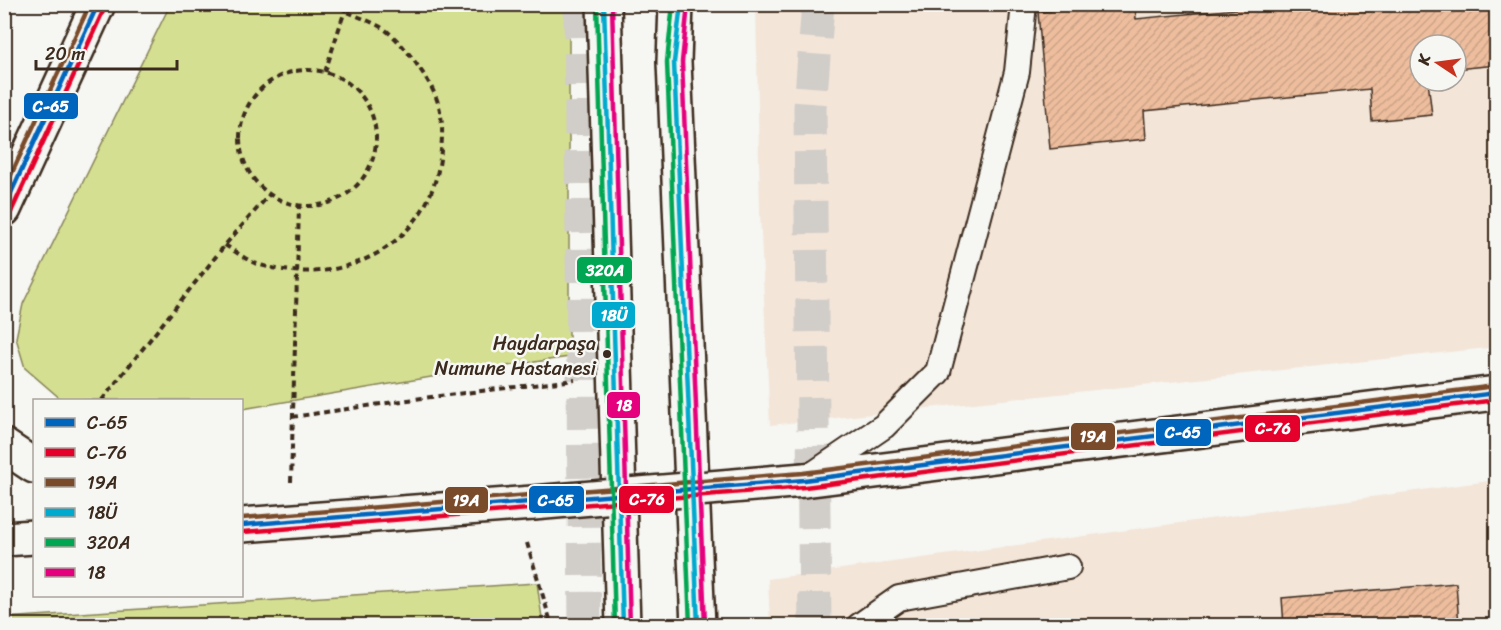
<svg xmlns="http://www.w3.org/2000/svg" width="1501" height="630" font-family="Sriracha,sans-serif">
  <defs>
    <pattern id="building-hatch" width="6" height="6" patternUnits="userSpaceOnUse" patternTransform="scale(1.5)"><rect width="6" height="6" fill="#edbd9d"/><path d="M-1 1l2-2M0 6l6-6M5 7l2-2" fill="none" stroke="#cca387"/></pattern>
  </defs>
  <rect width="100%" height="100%" fill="#f6f6f2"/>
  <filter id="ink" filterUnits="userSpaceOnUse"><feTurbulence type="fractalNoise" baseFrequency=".0167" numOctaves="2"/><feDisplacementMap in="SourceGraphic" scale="12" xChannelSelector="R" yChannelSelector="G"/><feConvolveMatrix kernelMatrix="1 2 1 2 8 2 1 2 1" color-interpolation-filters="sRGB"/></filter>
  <g filter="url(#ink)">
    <path fill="#f3e5d8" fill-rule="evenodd" d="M756,5H1496V347L770,425L760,212ZM1420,45H1456V81H1420Z
      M1496,480V625H770L768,579Z"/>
    <path fill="#d4df92" stroke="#888458" stroke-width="1.5" d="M170,5H569V357L437,376L242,409V400H62L25,368L16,338L23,304Z
      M537,583L543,625H5V618Z"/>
    <path fill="url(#building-hatch)" stroke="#3b2a1e" stroke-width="1.5" d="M1116,4H1135L1136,19L1286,4H1497V65L1456,69V45H1420V81H1428L1432,115L1372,121L1370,89L1144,111L1146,139L1050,149L1038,12Z
      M1456,583L1459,626H1284L1282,598Z"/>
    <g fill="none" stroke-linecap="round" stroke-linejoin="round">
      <path stroke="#d1cdc8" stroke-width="33" stroke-dasharray="33 16" stroke-linecap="butt" d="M580,4L585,626
        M815,626L810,108L818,4"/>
      <defs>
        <path id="service" d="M809,477L884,426L938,372L1017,72L1024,4
          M859,626L899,598L1068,567"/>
        <path id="secondary" d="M4,539L34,537"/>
        <path id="primary" d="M804,480L1496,393
          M242,525L533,503"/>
        <path id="trunk" d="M604,4L623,626
          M676,4L674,62L698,626
          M4,209L98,4
          M4,446L34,466"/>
      </defs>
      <use href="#service" stroke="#3b2a1e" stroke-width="28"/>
      <use href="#secondary" stroke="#3b2a1e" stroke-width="38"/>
      <use href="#primary" stroke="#3b2a1e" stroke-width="38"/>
      <use href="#trunk" stroke="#3b2a1e" stroke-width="38"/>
      <path stroke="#3b2a1e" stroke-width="4" stroke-dasharray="6 4.5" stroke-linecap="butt" d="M240 138a68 68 0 1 1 136 0a68 68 0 1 1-136 0Z
        M325,72L347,4
        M225,245C235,251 246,260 257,264C339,290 428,248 440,159C445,120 442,100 420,69C410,54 394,34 379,26C368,20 356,16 345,11
        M102,400L225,245L269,195
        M292,417L422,398L575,380
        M291,482L299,207
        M527,543L552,626"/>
      <use href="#service" stroke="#f6f6f2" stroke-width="24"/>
      <use href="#secondary" stroke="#f6f6f2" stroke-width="33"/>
      <use href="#primary" stroke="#f6f6f2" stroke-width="33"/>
      <use href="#trunk" stroke="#f6f6f2" stroke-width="33"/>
      <defs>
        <path id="primary-bridge" d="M533,503L804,480"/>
      </defs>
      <use href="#primary-bridge" stroke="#3b2a1e" stroke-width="38" stroke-linecap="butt"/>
      <use href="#primary-bridge" stroke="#f6f6f2" stroke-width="33"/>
      <defs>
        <path id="bus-1" d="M4,208L98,4
          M242,525L804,480L1496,393"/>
        <path id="bus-2" d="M11,212L105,7
          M243,532L805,487L1496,400"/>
        <path id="bus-3" d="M4,190L90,4
          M242,518L803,473L1495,386"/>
        <path id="bus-4" d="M604,4L623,626
          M681,4L674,62L698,626"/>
        <path id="bus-5" d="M597,4L615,626
          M673,4L667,62L690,626"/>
        <path id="bus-6" d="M612,4L630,626
          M688,5L682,62L705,626"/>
      </defs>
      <use href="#bus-1" stroke="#f6f6f2" stroke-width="9"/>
      <use href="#bus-2" stroke="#f6f6f2" stroke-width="9"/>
      <use href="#bus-3" stroke="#f6f6f2" stroke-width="9"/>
      <use href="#bus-4" stroke="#f6f6f2" stroke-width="9"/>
      <use href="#bus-5" stroke="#f6f6f2" stroke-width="9"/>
      <use href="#bus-6" stroke="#f6f6f2" stroke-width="9"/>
      <use href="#bus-1" stroke="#0065bd" stroke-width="4.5"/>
      <use href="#bus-2" stroke="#e4002b" stroke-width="4.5"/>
      <use href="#bus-3" stroke="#7a4b2a" stroke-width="4.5"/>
      <use href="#bus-4" stroke="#00a9ce" stroke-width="4.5"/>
      <use href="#bus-5" stroke="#00a651" stroke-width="4.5"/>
      <use href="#bus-6" stroke="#e5007d" stroke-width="4.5"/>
    </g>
  </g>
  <circle fill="#3b2a1e" stroke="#f6f6f2" stroke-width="2" cx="607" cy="354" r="5"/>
  <g text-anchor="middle" stroke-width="5" stroke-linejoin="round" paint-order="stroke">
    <g font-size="20" fill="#3b2a1e" stroke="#f6f6f2" text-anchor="end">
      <text x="596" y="350">Haydarpaşa<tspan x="596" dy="25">Numune Hastanesi</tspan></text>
    </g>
  </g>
  <g stroke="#f6f6f2" stroke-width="2">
    <rect x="23" y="92" width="56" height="28" rx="6" fill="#0065bd"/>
    <rect x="576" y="256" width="57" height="28" rx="6" fill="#00a651"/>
    <rect x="591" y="301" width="45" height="28" rx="6" fill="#00a9ce"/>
    <rect x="606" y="391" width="35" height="28" rx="6" fill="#e5007d"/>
    <rect x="1244" y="414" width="57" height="29" rx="6" fill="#e4002b"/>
    <rect x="1155" y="418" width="57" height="29" rx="6" fill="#0065bd"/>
    <rect x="1070" y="422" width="46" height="29" rx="6" fill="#7a4b2a"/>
    <rect x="618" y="485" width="57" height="29" rx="6" fill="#e4002b"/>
    <rect x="528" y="485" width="57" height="29" rx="6" fill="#0065bd"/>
    <rect x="444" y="486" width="45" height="28" rx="6" fill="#7a4b2a"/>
  </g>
  <g font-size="16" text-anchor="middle" font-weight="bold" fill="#fff">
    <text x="51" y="112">C-65</text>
    <text x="605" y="276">320A</text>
    <text x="614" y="321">18Ü</text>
    <text x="624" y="411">18</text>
    <text x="1273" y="434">C-76</text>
    <text x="1183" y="438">C-65</text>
    <text x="1093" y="442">19A</text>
    <text x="647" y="505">C-76</text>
    <text x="556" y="506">C-65</text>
    <text x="466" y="506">19A</text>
  </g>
  <rect width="1501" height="630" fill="none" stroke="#f6f6f2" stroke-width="24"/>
  <rect x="12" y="12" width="1477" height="606" fill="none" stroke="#3b2a1e" stroke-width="2" filter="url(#ink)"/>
  <rect x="33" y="399" width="210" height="198" fill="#f6f6f2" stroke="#aba49d" stroke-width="1.5"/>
  <rect x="45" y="418" width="30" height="9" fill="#0065bd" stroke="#aba49d" stroke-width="1.5"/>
  <text x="87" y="429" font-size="18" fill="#3b2a1e">C-65</text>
  <rect x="45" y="448" width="30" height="9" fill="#e4002b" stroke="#aba49d" stroke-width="1.5"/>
  <text x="87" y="459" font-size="18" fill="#3b2a1e">C-76</text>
  <rect x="45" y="478" width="30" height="9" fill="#7a4b2a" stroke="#aba49d" stroke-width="1.5"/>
  <text x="87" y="489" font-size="18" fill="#3b2a1e">19A</text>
  <rect x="45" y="508" width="30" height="9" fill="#00a9ce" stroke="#aba49d" stroke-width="1.5"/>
  <text x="87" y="519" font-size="18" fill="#3b2a1e">18Ü</text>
  <rect x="45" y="538" width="30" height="9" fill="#00a651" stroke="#aba49d" stroke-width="1.5"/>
  <text x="87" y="549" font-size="18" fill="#3b2a1e">320A</text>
  <rect x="45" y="568" width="30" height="9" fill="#e5007d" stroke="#aba49d" stroke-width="1.5"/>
  <text x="87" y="579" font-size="18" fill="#3b2a1e">18</text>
  <g transform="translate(1438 63) rotate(283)"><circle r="28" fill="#f6f6f2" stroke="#aba49d" stroke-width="1.5"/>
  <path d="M0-4.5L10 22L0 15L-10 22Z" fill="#c8321e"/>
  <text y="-9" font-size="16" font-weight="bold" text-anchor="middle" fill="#3b2a1e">K</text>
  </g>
  <path d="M36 60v9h141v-9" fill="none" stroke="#3b2a1e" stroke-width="3"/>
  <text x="45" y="60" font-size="18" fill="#3b2a1e" stroke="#f6f6f2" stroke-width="4.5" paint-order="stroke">20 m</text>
</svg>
